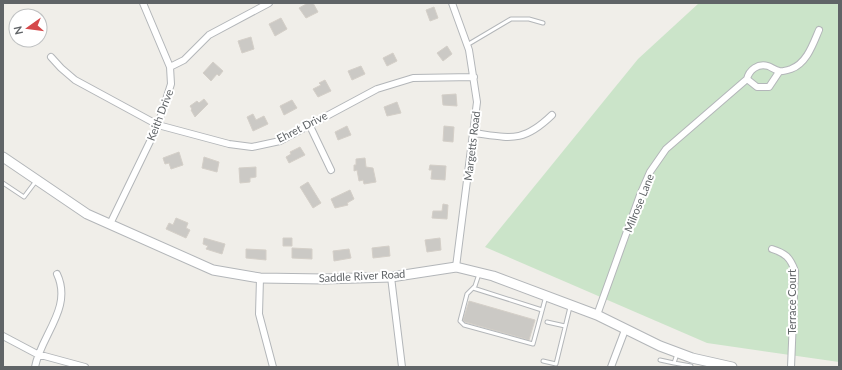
<svg xmlns="http://www.w3.org/2000/svg" width="842" height="370" font-family="Lato,sans-serif">
  <rect width="100%" height="100%" fill="#f0eee9"/>
  <path fill="#cbe4c9" d="M699,3H839V362L707,343L485,247L638,59Z"/>
  <path fill="#cbc9c5" stroke="#d4cfc8" d="M308,3H313L318,12L306,18L299,8Z
    M434,7L438,18L430,21L426,10Z
    M281,18L287,29L275,36L269,24Z
    M251,37L254,49L242,53L238,41Z
    M447,46L452,54L443,61L437,53Z
    M393,53L397,61L387,66L383,58Z
    M213,62L223,71L219,76L217,74L211,81L203,73Z
    M361,66L365,74L352,80L348,71Z
    M325,80L331,91L318,97L313,89L321,85L319,83Z
    M456,94L457,106L443,105L442,95Z
    M204,99L208,104L195,117L191,110L192,109L190,106L197,101L199,103Z
    M292,100L297,108L284,115L280,106Z
    M397,102L401,113L387,116L384,107Z
    M253,114L256,120L264,116L268,124L253,131L247,117Z
    M347,126L351,135L338,140L335,132Z
    M444,126L454,127L453,142L443,141Z
    M300,147L305,155L289,163L286,157L291,154L290,152Z
    M179,152L183,165L171,169L169,163L165,164L163,158Z
    M204,157L219,162L217,172L202,168Z
    M365,158L366,167L373,168L376,182L364,184L363,180L359,181L357,170L354,171V165H356V159Z
    M430,165L446,166L445,180L431,179L432,170H429Z
    M256,167V177L250,178V182L240,183L239,168Z
    M308,182L321,203L313,208L300,187Z
    M350,190L354,199L347,203L348,205L335,208L331,199Z
    M443,204L448,205L447,219L432,218L433,211H442Z
    M176,218L188,223L186,228L190,230L186,238L166,229L169,223L173,225Z
    M204,238L225,244L222,254L206,249L208,246L203,244Z
    M283,238H292V246H283Z
    M440,238L441,250L427,252L425,240Z
    M389,246L390,256L373,258L372,248Z
    M292,248L312,249V259L292,258Z
    M246,249L266,250V260L246,258Z
    M349,249L351,258L334,261L333,251Z
    M469,301L535,320L529,340L465,322L463,320Z"/>
  <g fill="none" stroke-linecap="round" stroke-linejoin="round">
    <defs>
      <path id="lane" d="M467,45L511,19H529L543,23
        M3,183L24,197L36,181
        M479,274L475,286L467,294L460,321L464,325L533,344L546,296
        M473,288L542,310
        M547,322L565,326
        M660,360L674,363L677,354
        M543,361L556,364L570,307
        M674,363L691,366"/>
      <path id="street" d="M452,3L469,50L477,102L456,267
        M51,57L61,68L75,80L158,125L229,144L252,147L280,141L377,89L413,78L474,77
        M170,67L184,60L209,35L269,3
        M747,79L757,87H769L779,72
        M309,124L331,170
        M474,133C511,138 523,143 552,115
        M110,224L158,125L171,84L170,67L143,3
        M772,249C785,253 790,257 795,271L791,367
        M391,277L402,367
        M260,278L259,314L273,367
        M597,315L640,195L650,172L666,149L747,79C749,70 758,63 768,66C771,67 775,70 779,71C782,72 788,70 791,69C807,63 813,44 819,30
        M3,336L37,354L85,367
        M35,367C41,335 73,308 57,274
        M611,367L625,330"/>
      <path id="secondary" d="M3,157L87,214L213,270L260,278L324,279L391,277L456,267L493,276L597,315L660,346L692,358L732,367"/>
    </defs>
    <use href="#lane" stroke="#b3b6b9" stroke-width="5"/>
    <use href="#street" stroke="#b3b6b9" stroke-width="8"/>
    <use href="#secondary" stroke="#b3b6b9" stroke-width="11"/>
    <use href="#lane" stroke="#fff" stroke-width="3"/>
    <use href="#street" stroke="#fff" stroke-width="6"/>
    <use href="#secondary" stroke="#fff" stroke-width="9"/>
  </g>
  <g text-anchor="middle" stroke-width="4" stroke-linejoin="round" paint-order="stroke">
    <g font-size="11" fill="#606467" stroke="#fff">
      <text transform="translate(160 115) rotate(-69)" y="4">Keith Drive</text>
      <text transform="translate(302 127) rotate(-27)" y="4">Ehret Drive</text>
      <text transform="translate(472 146) rotate(-83)" y="4">Margetts Road</text>
      <text transform="translate(639 203) rotate(-68)" y="4">Milrose Lane</text>
      <text transform="translate(362 276) rotate(-3)" y="4">Saddle River Road</text>
      <text transform="translate(792 302) rotate(-90)" y="4">Terrace Court</text>
    </g>
  </g>
  <rect width="842" height="370" fill="none" stroke="#606467" stroke-width="8"/>
  <g transform="translate(28 28) rotate(256)"><circle r="19" fill="#ffffff" stroke="#bfc1c2"/>
  <path d="M0-3L7 15L0 10L-7 15Z" fill="#d5494b"/>
  <text y="-6" font-size="11" font-weight="bold" text-anchor="middle" fill="#606467">N</text>
  </g>
</svg>
